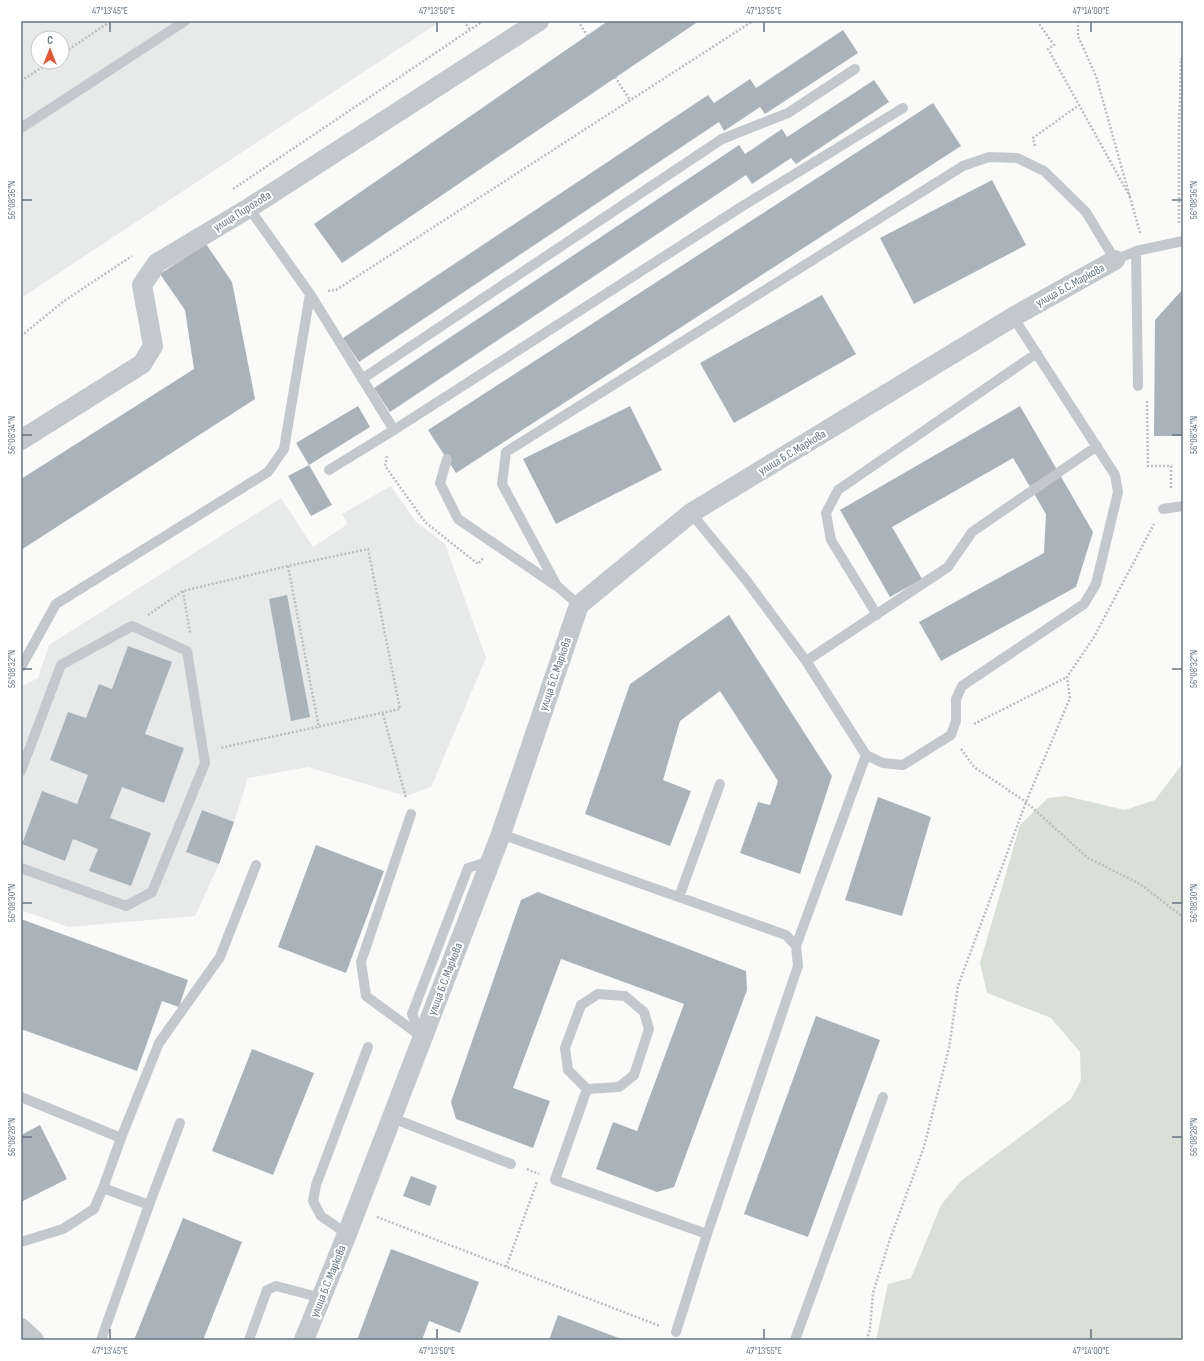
<svg xmlns="http://www.w3.org/2000/svg" width="1204" height="1361" font-family="'Sofia Sans Condensed',sans-serif">
  <rect width="100%" height="100%" fill="#fafaf8"/>
  <path fill="#e8e9e9" fill-rule="evenodd" d="M21,21H441L21,298ZM38,38H62V62H38Z
    M391,486L416,522L445,544L486,658L431,787L406,796L308,767L248,778L234,822L219,864L195,916L69,927L21,910V687L38,678L49,645L281,498L313,547L348,524L342,514Z"/>
  <path fill="#dadfd7" d="M1183,763V1340H876L888,1284L911,1278L941,1205L961,1181L1071,1099L1081,1080L1080,1052L1051,1018L987,993L980,963L1020,825L1048,798L1066,796L1125,810L1155,800Z"/>
  <path fill="#aab3b9" d="M608,21H699L342,263L314,224Z
    M843,30L858,53L765,114L760,107L724,131L719,122L359,362L343,338L708,95L714,103L750,79L756,88Z
    M874,80L889,102L796,164L791,158L752,184L746,175L390,412L374,388L739,145L745,154L782,129L787,137Z
    M933,103L961,146L456,473L428,430Z
    M992,180L1026,245L914,304L880,238Z
    M206,244L232,282L255,399L21,550V479L194,369L185,310L160,274Z
    M1183,289V436H1154L1155,320Z
    M822,295L856,354L734,423L700,363Z
    M358,406L370,427L309,465L296,443Z
    M630,406L662,470L556,524L523,459Z
    M1020,406L1093,532L1076,587L941,661L919,622L1044,553L1046,514L1013,458L892,527L922,579L890,597L840,510Z
    M309,465L332,505L311,516L288,476Z
    M287,595L310,717L291,721L269,599Z
    M729,615L832,776L800,874L740,853L758,802L770,805L778,781L720,691L680,721L663,780L691,791L670,846L585,814L630,684Z
    M128,646L172,662L145,734L184,748L164,803L122,787L110,818L151,833L131,886L89,871L98,849L73,839L65,861L22,844L42,791L77,804L88,775L50,760L68,712L86,718L99,684L112,689Z
    M878,797L931,817L902,916L845,900Z
    M202,810L234,822L219,864L186,852Z
    M316,845L384,871L346,973L278,947Z
    M538,892L746,971L747,990L674,1187L657,1192L596,1169L613,1122L637,1131L684,1004L561,959L513,1088L550,1101L533,1148L456,1119L451,1102L521,900Z
    M21,919L188,980L179,1007L162,1001L137,1071L21,1029Z
    M816,1016L880,1040L808,1237L744,1214Z
    M252,1049L314,1073L273,1175L212,1151Z
    M40,1125L67,1179L21,1202V1135Z
    M411,1176L437,1186L430,1206L403,1196Z
    M183,1218L242,1242L203,1340H134Z
    M391,1249L479,1282L460,1333L429,1321L422,1340H357Z
    M558,1315L624,1340H549Z"/>
  <g fill="none" stroke-linecap="round" stroke-linejoin="round">
    <path stroke="#bbbfc2" stroke-width="2.5" stroke-dasharray="2 2" stroke-linecap="butt" d="M464,21L470,30
      M578,21L587,35
      M1037,21L1054,45L1048,49L1130,197
      M1078,21V36L1096,76L1140,233
      M62,54L111,21
      M615,77L630,100
      M21,81L50,62
      M1035,146L1033,138L1079,105
      M233,189L483,21
      M1179,223V131L1181,59H1183
      M328,291L336,290L753,21
      M21,336L64,301L132,256
      M1147,401L1148,466H1171V489
      M387,456L385,466L425,522L478,564L483,558
      M288,566L319,728
      M183,591L190,633
      M148,615L183,591L288,566L368,549L400,709L220,748
      M383,714L406,798
      M974,724L1067,677
      M961,749L974,767L1026,802L1088,858L1140,884L1183,917
      M527,1169L539,1174
      M377,1217L660,1326
      M506,1267L537,1182
      M867,1340L870,1328L873,1293L889,1242L924,1147L949,1048L958,986L1026,802L1070,698L1067,677L1094,637L1154,524"/>
    <path stroke="#c3c8cc" stroke-width="10" d="M21,128L185,21
      M249,208L310,294L394,430
      M1136,251L1138,386
      M362,379L722,139L788,113L855,69
      M447,459L440,483L458,519L555,585
      M329,470L394,430L741,207L903,108
      M1163,509L1183,506
      M691,513L746,580L806,661L866,755L883,763L903,765L951,735L956,721V699L962,686L1084,604L1096,584L1118,492L1115,475L1013,317
      M579,605L557,586L502,484L506,452L963,166L989,157L1017,158L1044,171L1086,212L1115,260L1136,251L1183,241
      M877,615L831,540L826,513L838,490L1037,353
      M806,661L948,567L972,532L1097,446
      M21,667L56,604L268,472L284,449L310,294
      M21,771L61,665L132,626L187,651L205,763L152,892L126,906L21,868
      M411,814L361,962L366,996L422,1037
      M501,834L786,935L796,946L798,966L707,1234L676,1332
      M679,897L720,784
      M796,946L866,755
      M598,994L625,996L644,1012L649,1029L634,1075L619,1087L587,1089L568,1070L565,1048L581,1005Z
      M422,1035L412,1014L468,868L490,861
      M587,1089L555,1180L707,1234
      M21,1097L121,1138
      M392,1118L511,1164
      M149,1205L180,1123
      M347,1234L321,1216L313,1201L316,1185L368,1047
      M21,1242L63,1229L94,1209L103,1188L121,1138L159,1043L220,957L256,865
      M101,1340L149,1205L103,1188
      M249,1340L267,1290L276,1286L322,1298
      M795,1340L883,1097"/>
    <path stroke="#c3c8cc" stroke-width="20" d="M21,440L142,364L153,346L142,285L157,263L249,208L539,21
      M21,1328L34,1340
      M304,1340L347,1234L501,834L579,605L691,513L1013,317L1115,260"/>
  </g>
  <path fill="none" stroke="#657683" stroke-width="1.5" d="M110,22V32M437,22V32M764,22V32M1091,22V32M22,200H32M1172,200H1182M22,435H32M1172,435H1182M22,669H32M1172,669H1182M22,903H32M1172,903H1182M22,1137H32M1172,1137H1182M110,1329V1339M437,1329V1339M764,1329V1339M1091,1329V1339"/>
  <g text-anchor="middle" stroke-width="4" stroke-linejoin="round" paint-order="stroke">
    <g font-size="12" fill="#657683" stroke="#fff">
      <text transform="translate(242 211) rotate(-32)" y="4">улица Пирогова</text>
      <text transform="translate(1070 285) rotate(-29)" y="4">улица Б.С.Маркова</text>
      <text transform="translate(792 452) rotate(-31)" y="4">улица Б.С.Маркова</text>
      <text transform="translate(555 674) rotate(-71)" y="4">улица Б.С.Маркова</text>
      <text transform="translate(445 979) rotate(-69)" y="4">улица Б.С.Маркова</text>
      <text transform="translate(328 1281) rotate(-68)" y="4">улица Б.С.Маркова</text>
    </g>
  </g>
  <rect width="1204" height="1361" fill="none" stroke="#ffffff" stroke-width="44"/>
  <g transform="translate(50 50)"><circle r="19" fill="#ffffff" stroke="#c1c8cd"/>
  <path d="M0-3L7 15L0 10L-7 15Z" fill="#e4572e"/>
  <text y="-6" font-size="11" font-weight="bold" text-anchor="middle" fill="#657683">С</text>
  </g>
  <rect x="22" y="22" width="1160" height="1317" fill="none" stroke="#657683" stroke-width="1.5"/>
  <g font-size="10" text-anchor="middle" fill="#657683">
    <text x="110" y="14">47°13'45"E</text>
    <text x="437" y="14">47°13'50"E</text>
    <text x="764" y="14">47°13'55"E</text>
    <text x="1091" y="14">47°14'00"E</text>
    <text transform="translate(11 200) rotate(-90)" y="4">56°08'36"N</text>
    <text transform="translate(1193 200) rotate(-90)" y="4">56°08'36"N</text>
    <text transform="translate(11 435) rotate(-90)" y="4">56°08'34"N</text>
    <text transform="translate(1193 435) rotate(-90)" y="4">56°08'34"N</text>
    <text transform="translate(11 669) rotate(-90)" y="4">56°08'32"N</text>
    <text transform="translate(1193 669) rotate(-90)" y="4">56°08'32"N</text>
    <text transform="translate(11 903) rotate(-90)" y="4">56°08'30"N</text>
    <text transform="translate(1193 903) rotate(-90)" y="4">56°08'30"N</text>
    <text transform="translate(11 1137) rotate(-90)" y="4">56°08'28"N</text>
    <text transform="translate(1193 1137) rotate(-90)" y="4">56°08'28"N</text>
    <text x="110" y="1354">47°13'45"E</text>
    <text x="437" y="1354">47°13'50"E</text>
    <text x="764" y="1354">47°13'55"E</text>
    <text x="1091" y="1354">47°14'00"E</text>
  </g>
</svg>
